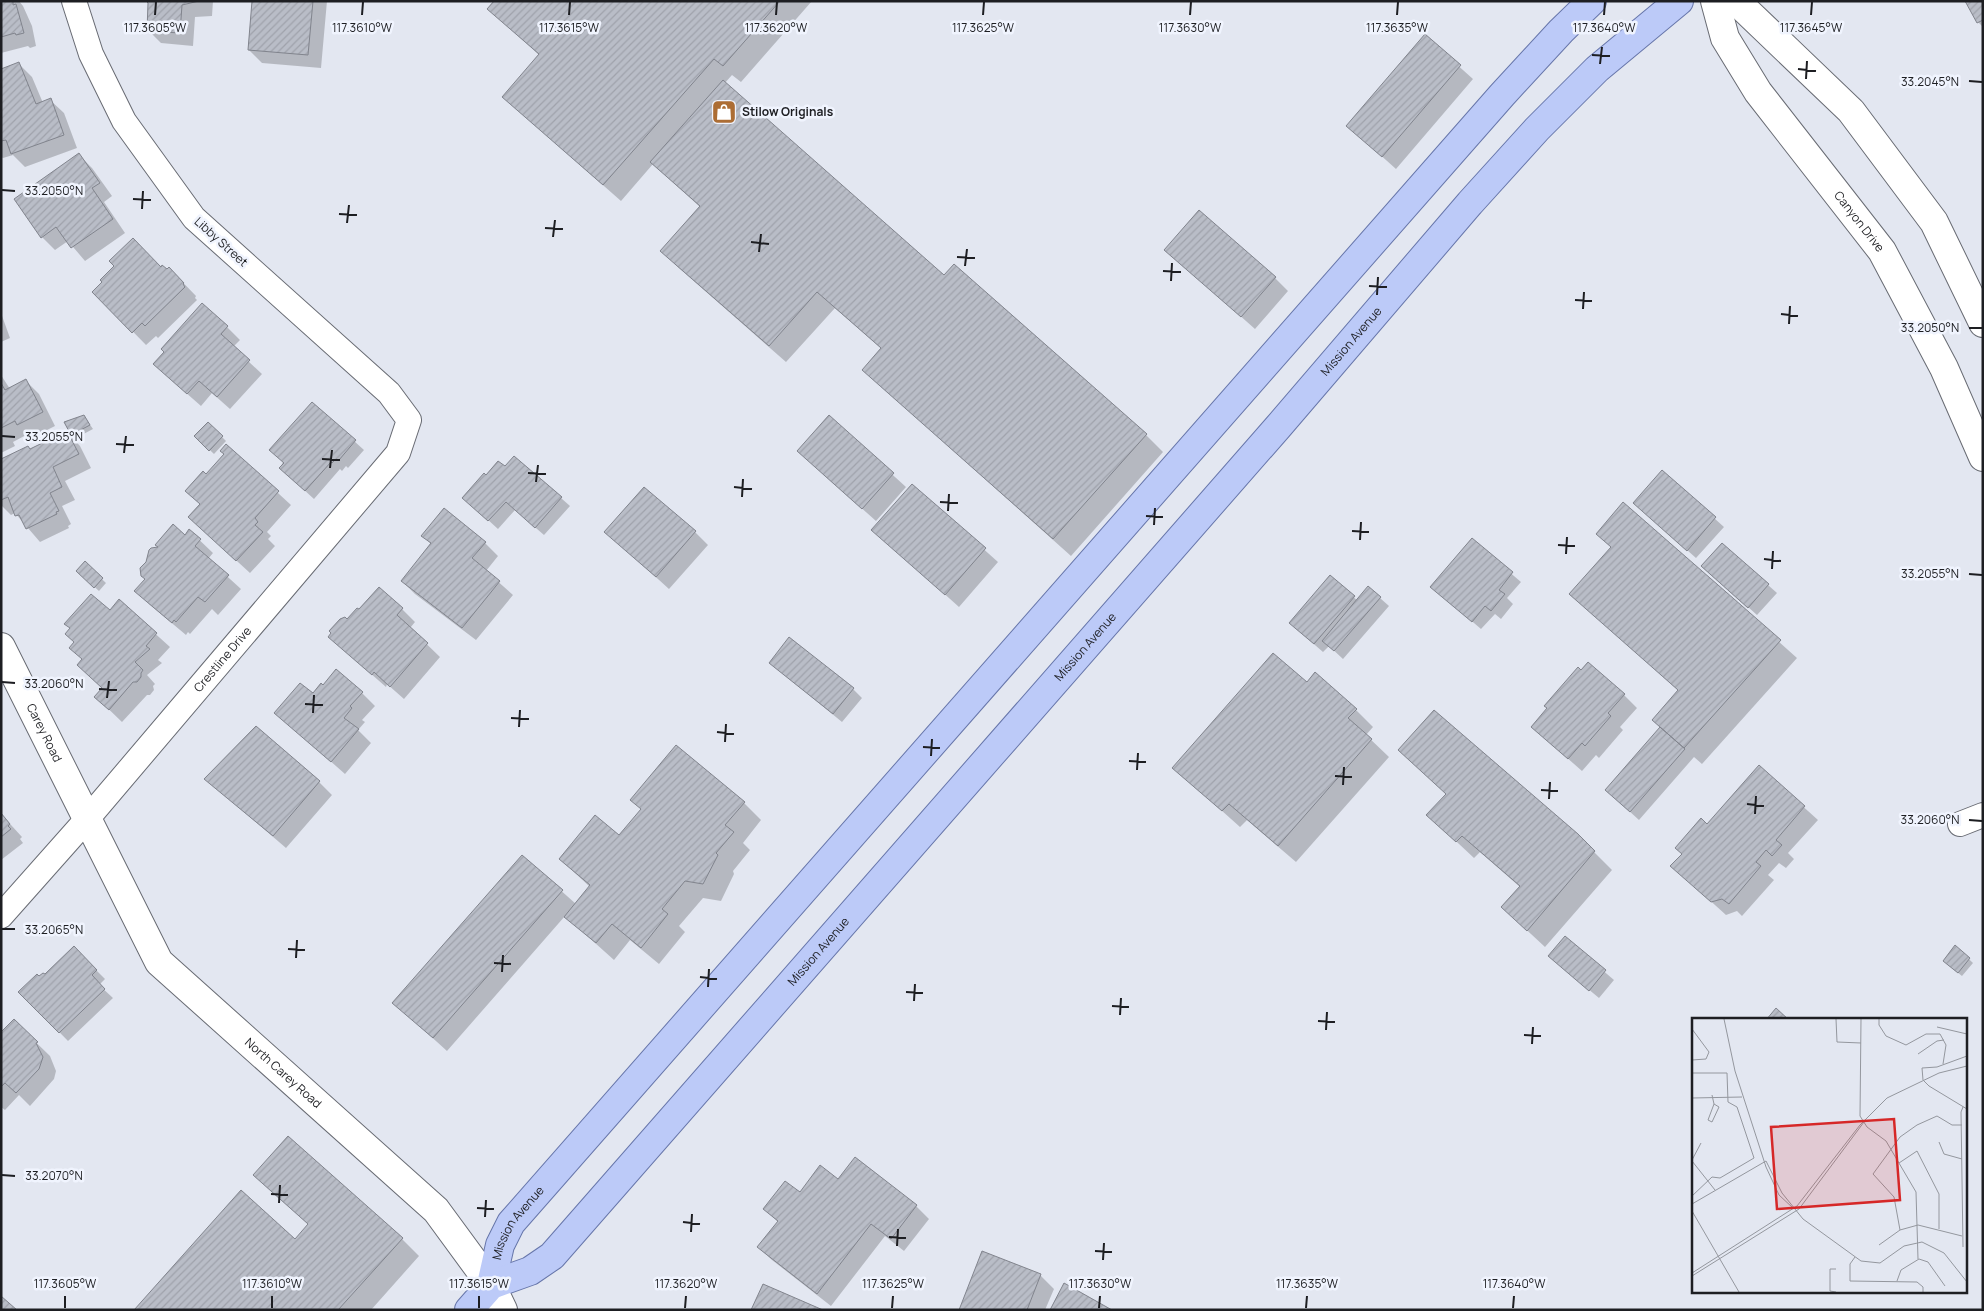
<svg xmlns="http://www.w3.org/2000/svg" width="1984" height="1311" font-family="Manrope,sans-serif">
  <defs>
    <pattern id="building-hatch" width="6" height="6" patternUnits="userSpaceOnUse" patternTransform="scale(1.25)"><rect width="6" height="6" fill="#b9bdc7"/><path d="M-1 1l2-2M0 6l6-6M5 7l2-2" fill="none" stroke="#9fa2ab"/></pattern>
  </defs>
  <rect width="100%" height="100%" fill="#e3e7f1"/>
  <path fill="#0003" d="M1,1H19L23,6L32,26L36,46L30,48L28,46L1,53Z
    M148,1H213L212,16L195,17L193,46L161,43L148,30Z
    M253,1H327L321,68L262,63L249,50Z
    M496,1H812L741,82L732,75L724,84L944,277L1146,435L1163,452L1071,556L863,370L882,349L835,308L786,362L679,268L662,251L700,207L653,164L621,201L503,97L539,55L489,9Z
    M1983,1V27L1978,22Z
    M1425,36L1473,79L1396,169L1348,126Z
    M19,64L32,77L43,103L50,100L64,113L77,148L25,167L13,155L3,158L1,157V70Z
    M79,155L92,168L112,196L104,202L125,233L85,261L68,241L55,250L42,237Z
    M1166,250L1275,278L1288,291L1255,329Z
    M161,268L167,271L169,268L196,296L195,298L197,300L158,338L156,336L146,345L94,292Z
    M1,313L10,338L1,342Z
    M227,327L240,340L233,347L262,374L230,409L212,393L201,406L168,377Z
    M1,375L10,389L26,381L39,394L55,426L31,438L28,434L13,442L15,446L1,453Z
    M312,403L364,450L348,468L346,466L342,471L340,469L314,499L280,468Z
    M84,416L93,429L76,438L66,422Z
    M829,417L906,487L876,521L812,464Z
    M208,423L226,441L214,454L195,436Z
    M67,432L80,446L91,468L65,481L75,500L62,506L71,524L68,526L69,528L40,542L15,513L11,515L1,505V460L30,450Z
    M227,446L291,505L267,532L271,536L268,539L275,546L250,573L203,530L201,505L186,491L206,476L225,454Z
    M1662,471L1724,527L1696,558L1643,511Z
    M912,485L998,562L959,607L873,530Z
    M464,498H561L570,506L544,535L515,510L498,529Z
    M1624,504L1797,658L1702,764L1694,757L1639,820L1606,790L1661,727L1679,691L1571,594L1612,548L1597,534Z
    M190,531L213,553L208,559L241,589L218,615L212,609L190,634L188,632L186,635L149,604L146,579L160,548L185,536Z
    M606,532H695L708,545L669,589Z
    M423,536L485,543L498,556L486,571L513,595L476,640L415,594L402,581L431,544Z
    M1472,540L1521,582L1507,598L1513,604L1501,619L1495,614L1481,629L1432,587Z
    M85,563L106,583L99,591L77,571Z
    M1702,566L1768,585L1777,593L1757,615Z
    M1330,577L1358,601L1380,598L1389,606L1343,659L1329,646L1323,652L1300,632Z
    M119,601L170,647L158,660L162,663L147,675L155,684L153,686L154,690L150,695H147L122,722L96,697L103,689L110,611Z
    M402,609L415,622L410,628L440,657L404,699L387,684L386,687L329,637L359,611Z
    M770,663L853,689L862,698L842,722Z
    M1307,684L1356,710L1373,727L1366,735L1389,757L1296,862L1247,820L1240,827L1174,768Z
    M324,686L362,693L375,706L362,720L365,722L358,730L371,743L345,774L276,713L313,694Z
    M1624,695L1637,708L1620,727L1623,730L1599,758L1596,755L1582,771L1532,727Z
    M676,747L744,803L761,820L743,843L750,850L733,871L734,874L721,901L703,898L679,926L685,932L659,964L630,940L614,960L565,916L447,1051L394,1003L522,856L576,904L590,887L560,859L619,837L642,810Z
    M1759,767L1818,820L1788,853L1794,859L1786,868L1779,863L1768,875L1774,880L1742,916L1737,911L1726,915L1672,866Z
    M206,779L319,782L332,795L286,848Z
    M1,814L22,837L20,839L23,843L1,860Z
    M1428,815L1577,835L1612,870L1545,947L1502,907L1520,887L1480,852L1474,858Z
    M1565,938L1614,980L1599,998L1558,964Z
    M1956,947L1973,963L1962,976L1948,965Z
    M74,948L105,979L99,985L113,998L68,1041L20,992L45,976Z
    M14,1021L50,1056L56,1071L54,1079L30,1106L19,1095L5,1110L1,1107V1034Z
    M855,1159L916,1206L929,1219L904,1251L885,1236L831,1306L772,1260L758,1247L778,1222L764,1209L838,1181Z
    M254,1175L402,1239L419,1256L371,1310H136L295,1240L309,1225Z
    M982,1253L1041,1276L1054,1289L1045,1310H960Z"/>
  <path fill="url(#building-hatch)" stroke="#81848d" d="M1,1H13V5L16,4L24,33L16,35L15,33L1,37Z
    M146,1H199L182,5L180,33L147,31L148,3Z
    M252,1H313L308,55L248,50Z
    M494,1H780L723,66L714,59L603,185L502,97L539,54L487,9Z
    M1965,1H1983V20L1977,23Z
    M1425,34L1461,65L1382,157L1346,126Z
    M19,62L36,104L51,98L64,135L11,154L6,140L1,141V69Z
    M723,80L944,275L954,264L1147,434L1053,539L862,370L881,348L817,292L769,346L660,251L700,206L650,162Z
    M79,153L100,183L92,188L113,219L71,248L56,227L41,238L14,199Z
    M1199,210L1276,277L1241,317L1164,250Z
    M133,238L161,267L162,265L167,269L169,267L184,283L183,284L185,287L145,326L142,323L132,333L92,292L102,282L100,280L114,266L109,261Z
    M202,303L228,326L221,334L250,360L217,397L199,381L187,394L153,364L164,352L161,349Z
    M26,379L43,412L17,425L15,421L1,428V383L5,390Z
    M312,402L356,440L339,460L336,459L332,463L331,462L305,491L279,468L284,463L269,450Z
    M84,415L90,425L71,435L64,422Z
    M829,415L894,473L862,509L797,451Z
    M208,422L223,436L209,451L194,436Z
    M67,431L79,454L53,467L62,487L50,493L59,511L56,512L57,514L26,529L19,515L15,516L8,497L1,500V459L28,446L30,449Z
    M226,444L279,491L255,518L258,522L255,525L263,532L236,561L188,517L200,504L185,491L203,471L206,474L224,454L220,451Z
    M514,456L562,497L535,528L506,502L488,521L462,498L484,473L486,475L498,461L505,466Z
    M1662,470L1716,517L1687,551L1633,503Z
    M912,484L986,548L945,595L871,530Z
    M644,487L696,531L656,577L604,532Z
    M1623,502L1781,640L1684,748L1652,720L1678,690L1569,594L1611,547L1596,534Z
    M444,508L486,542L472,558L500,581L462,628L401,581L431,543L421,536Z
    M173,524L185,535L189,529L201,539L195,546L229,575L205,602L198,597L176,622L174,620L172,623L134,591L145,579L141,576L140,568L146,562L149,550L151,548L158,547L155,545Z
    M1472,538L1513,572L1499,590L1505,594L1491,611L1485,606L1472,622L1430,587Z
    M1722,543L1769,584L1748,608L1701,566Z
    M85,561L103,578L94,588L76,571Z
    M1330,575L1355,596L1314,644L1289,623Z
    M1368,586L1381,597L1334,651L1322,641Z
    M379,587L403,608L397,615L428,643L390,687L374,672L372,675L328,637L331,633L329,631L340,619L345,617L347,619L357,608L359,609Z
    M91,594L110,610L119,599L157,633L146,646L150,649L135,662L143,670L141,673V677L137,682H133L109,710L94,697L102,688L77,665L82,659L69,648L74,642L65,634L70,628L64,624Z
    M789,637L854,688L833,714L769,663Z
    M1273,653L1307,682L1315,672L1357,709L1348,718L1372,739L1278,846L1229,804L1222,811L1172,768Z
    M1588,662L1625,694L1608,713L1611,716L1585,746L1582,743L1568,759L1531,727L1547,708L1544,706L1578,667L1581,670Z
    M336,669L363,692L350,706L352,708L344,718L359,729L331,762L274,713L300,683L313,693L321,683L323,685Z
    M1434,710L1578,834L1595,851L1527,931L1501,907L1520,886L1462,836L1456,842L1426,815L1446,794L1398,750Z
    M256,726L320,781L273,836L204,779Z
    M1660,727L1685,749L1630,812L1605,790Z
    M676,745L745,802L725,825L734,832L716,853L718,855L703,884L685,881L662,909L668,914L641,948L612,924L596,943L564,917L590,885L559,859L595,815L619,835L641,809L630,800Z
    M1759,765L1805,806L1776,840L1782,845L1772,856L1766,850L1756,862L1761,866L1729,904L1722,899L1711,902L1670,866L1682,854L1675,848L1701,818L1707,824Z
    M1,813L10,824L8,826L11,829L1,837Z
    M522,855L563,890L433,1038L392,1003Z
    M1565,936L1606,970L1589,991L1548,956Z
    M1955,945L1970,958L1958,973L1943,961Z
    M74,946L97,970L92,975L105,989L59,1033L18,992L37,974L39,976L43,973L45,974Z
    M1776,1008L1789,1020H1766Z
    M14,1019L38,1042L36,1043L43,1057L39,1069L16,1093L5,1083L1,1087V1032Z
    M288,1136L403,1238L338,1310H134L241,1190L295,1239L308,1224L253,1175Z
    M855,1157L917,1205L891,1239L871,1224L817,1294L757,1247L778,1221L763,1209L785,1181L800,1192L820,1165L838,1179Z
    M982,1251L1041,1274L1027,1310H959Z
    M1064,1283L1112,1310H1050Z
    M763,1284L823,1310H751Z
    M1,1296L17,1310H1Z"/>
  <g fill="none" stroke-linecap="round" stroke-linejoin="round">
    <defs>
      <g id="minor">
        <path d="M1960,824L1983,815"/>
        <path id="s1" d="M1,916L88,818L398,453L409,420L389,393L194,218L124,121L91,54L74,1"/>
      </g>
      <g id="tertiary">
        <path id="s2" d="M1,647L159,962L436,1210L491,1285L503,1310"/>
      </g>
      <g id="secondary">
        <path id="s3" d="M1715,1L1725,38L1758,92L1882,251L1944,368L1983,457"/>
        <path d="M1736,1L1851,111L1934,222L1983,323"/>
      </g>
      <g id="primary">
        <path id="s4" d="M491,1285L500,1245L511,1223L1502,95L1561,31L1592,1"/>
        <path id="s5" d="M469,1310L491,1285L530,1271L552,1256L1278,427L1470,203L1537,129L1597,69L1679,1"/>
      </g>
    </defs>
    <use href="#minor" stroke="#686b73" stroke-width="26"/>
    <use href="#tertiary" stroke="#686b73" stroke-width="30"/>
    <use href="#secondary" stroke="#686b73" stroke-width="30"/>
    <use href="#primary" stroke="#6776aa" stroke-width="30"/>
    <use href="#minor" stroke="#fff" stroke-width="24"/>
    <use href="#tertiary" stroke="#fff" stroke-width="28"/>
    <use href="#secondary" stroke="#fff" stroke-width="28"/>
    <use href="#primary" stroke="#bccaf8" stroke-width="28"/>
  </g>
  <path fill="none" stroke="#1d1e22" stroke-width="2" d="M155,15L156,2M362,15L363,2M569,15L570,2M776,15L777,2M983,15L984,2M1190,15L1191,2M1397,15L1398,2M1604,15L1605,2M1811,15L1812,2M1592,55L1610,56M1600,64L1602,47M1798,69L1816,71M1806,79L1807,61M1969,81L1982,82M2,190L15,191M133,199L151,200M142,209L143,191M339,214L357,215M347,223L349,205M545,228L563,229M553,237L555,220M751,242L769,244M759,252L761,234M957,257L975,258M965,266L967,249M1163,271L1181,272M1171,281L1172,263M1369,286L1387,287M1377,295L1378,277M1575,300L1592,301M1583,309L1584,292M1781,314L1798,316M1789,324L1790,306M1969,328H1982M2,436L15,437M116,444L134,445M124,453L126,436M322,459L340,460M330,468L332,450M528,473L546,474M536,482L538,465M734,487L752,489M742,497L743,479M940,502L958,503M948,511L949,494M1146,516L1163,517M1154,525L1155,508M1352,531L1369,532M1360,540L1361,522M1558,545L1575,546M1566,554L1567,537M1764,559L1781,561M1772,569L1773,551M1969,574L1982,575M2,682L15,683M99,689L117,690M107,698L109,681M305,704L323,705M313,713L314,695M511,718L529,719M519,727L520,710M717,732L734,734M725,742L726,724M923,747L940,748M931,756L932,739M1129,761L1146,762M1137,770L1138,753M1335,776L1352,777M1343,785L1344,767M1541,790L1558,791M1549,799L1550,782M1747,804L1764,806M1755,814L1756,796M1969,820L1982,821M2,929H15M288,949L305,950M296,958L297,940M494,963L511,964M502,972L503,955M700,977L717,979M708,987L709,969M906,992L923,993M914,1001L915,984M1112,1006L1129,1007M1120,1015L1121,998M1318,1021L1335,1022M1326,1030L1327,1012M1524,1035L1541,1036M1532,1044L1533,1027M2,1175L15,1176M271,1194L288,1195M279,1203L280,1185M477,1208L494,1209M485,1217L486,1200M683,1222L700,1224M691,1232L692,1214M889,1237L906,1238M897,1246L898,1229M1095,1251L1112,1252M1103,1260L1104,1243M65,1308V1296M272,1308V1296M479,1308V1296M685,1308L686,1296M892,1308L893,1296M1099,1308L1100,1296M1306,1308L1307,1296M1513,1308L1514,1296"/>
  <defs>
    <symbol id="shop-square" viewBox="-11 -11 22 22"><rect x="-9" y="-9" width="18" height="18" rx="4" fill="#ac6d34" stroke="#f0f4fe"/><path d="M-5-2.5h2.3a2.7 3.5 0 0 1 5.4 0H5L5.5 6h-11ZM-1.5-2.5h3a1.5 2.3 0 0 0-3 0Z" fill="#fff"/></symbol>
  </defs>
  <g fill-rule="evenodd">
    <use href="#shop-square" x="710" y="98" width="28" height="28"/>
  </g>
  <g text-anchor="middle" stroke-width="5" stroke-linejoin="round" paint-order="stroke">
    <g font-size="12" font-weight="bold" fill="#1d1e22" stroke="#f0f4fe" text-anchor="start">
      <text x="742" y="116">Stilow Originals</text>
    </g>
    <g font-size="12" fill="#1d1e22" stroke="#f0f4fe">
      <text dy="4" stroke="none"><textPath href="#s3" startOffset="266">Canyon Drive</textPath></text>
      <text transform="translate(221 242) rotate(42)" y="4">Libby Street</text>
      <text dy="4" stroke="none"><textPath href="#s5" startOffset="1316">Mission Avenue</textPath></text>
      <text dy="4" stroke="none"><textPath href="#s5" startOffset="911">Mission Avenue</textPath></text>
      <text dy="4" stroke="none"><textPath href="#s1" startOffset="339">Crestline Drive</textPath></text>
      <text dy="4" stroke="none"><textPath href="#s2" startOffset="96">Carey Road</textPath></text>
      <text dy="4" stroke="none"><textPath href="#s5" startOffset="506">Mission Avenue</textPath></text>
      <text dy="4" stroke="none"><textPath href="#s2" startOffset="519">North Carey Road</textPath></text>
      <text dy="4" stroke="none"><textPath href="#s4" startOffset="69">Mission Avenue</textPath></text>
    </g>
  </g>
  <g transform="translate(1692 1018)">
    <rect width="275" height="275" fill="#e3e7f1"/>
    <path fill="none" stroke="#94979e" stroke-width="1" d="M32,1L43,53L74,149L87,177L101,190M144,1L145,24L169,25M169,1L168,98L175,109L194,123L224,174L226,241M187,1V7L194,18L214,27L234,16H248L254,27L251,46M245,9L275,16M0,11L17,34L14,41L0,42M226,36L245,23L252,22M0,55H35L36,84L45,89L62,140L28,160L20,159L0,178M231,62L230,50L245,49L275,38M231,62L237,68L275,91M20,77L22,86L16,102L20,104L27,89L22,86M0,80L50,79M247,124L252,136L270,141M0,142L9,125M0,143L23,172M74,143L90,175L111,201L169,243L188,245L212,228L230,224L252,235L275,264M207,145L225,133L247,176V211M0,186L74,143M0,193L47,274M208,212L202,179L181,156L208,119L225,107L245,98L260,107H270M187,227L208,212L226,207L270,218M271,229L269,94L271,89M163,239L158,246V263L225,264L231,269V274M144,251H138V273L144,274M0,255L105,188L168,107L195,80L247,55L275,48M0,258L107,191L172,104M205,263L209,252L227,241L236,244L253,268"/>
    <path fill="#d62828" fill-opacity="0.15" stroke="#d62828" stroke-width="2.5" d="M202,101L208,182L85,191L79,109Z"/>
    <rect width="275" height="275" fill="none" stroke="#1d1e22" stroke-width="2.5"/>
  </g>
  <g font-size="12" text-anchor="middle" fill="#1d1e22" stroke="#f0f4fe" stroke-width="5" stroke-linejoin="round" paint-order="stroke">
    <text x="155" y="32">117.3605°W</text>
    <text x="362" y="32">117.3610°W</text>
    <text x="569" y="32">117.3615°W</text>
    <text x="776" y="32">117.3620°W</text>
    <text x="983" y="32">117.3625°W</text>
    <text x="1190" y="32">117.3630°W</text>
    <text x="1397" y="32">117.3635°W</text>
    <text x="1604" y="32">117.3640°W</text>
    <text x="1811" y="32">117.3645°W</text>
    <text x="1930" y="86">33.2045°N</text>
    <text x="54" y="195">33.2050°N</text>
    <text x="1930" y="332">33.2050°N</text>
    <text x="54" y="441">33.2055°N</text>
    <text x="1930" y="578">33.2055°N</text>
    <text x="54" y="688">33.2060°N</text>
    <text x="1930" y="824">33.2060°N</text>
    <text x="54" y="934">33.2065°N</text>
    <text x="54" y="1180">33.2070°N</text>
    <text x="65" y="1288">117.3605°W</text>
    <text x="272" y="1288">117.3610°W</text>
    <text x="479" y="1288">117.3615°W</text>
    <text x="686" y="1288">117.3620°W</text>
    <text x="893" y="1288">117.3625°W</text>
    <text x="1100" y="1288">117.3630°W</text>
    <text x="1307" y="1288">117.3635°W</text>
    <text x="1514" y="1288">117.3640°W</text>
  </g>
  <rect width="1984" height="1311" fill="none" stroke="#1d1e22" stroke-width="5"/>
</svg>
